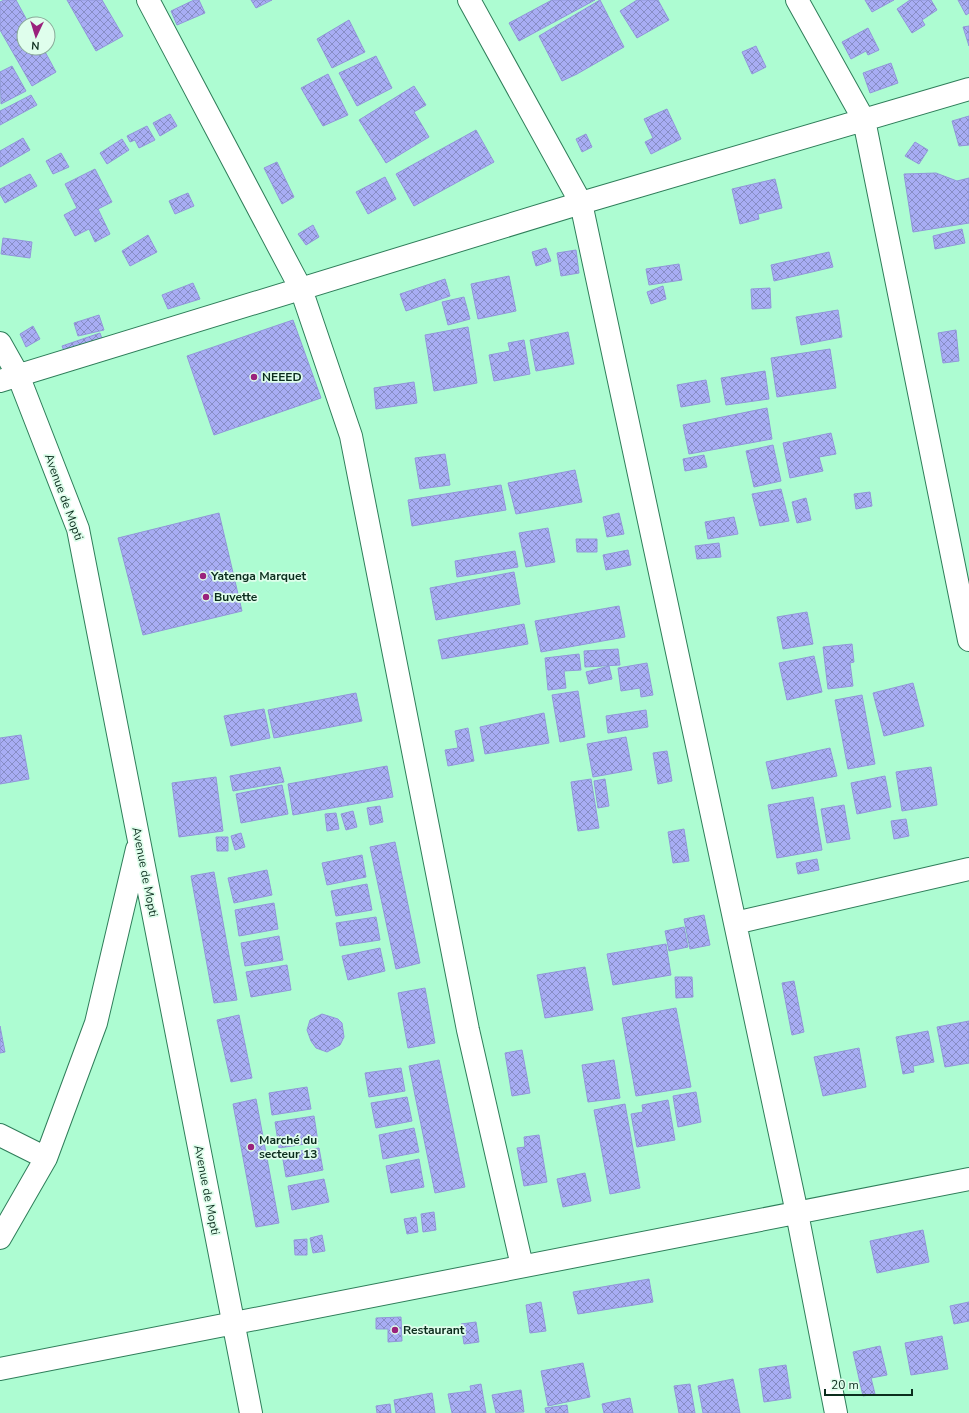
<svg xmlns="http://www.w3.org/2000/svg" width="969" height="1413" font-family="'Nunito Sans',sans-serif">
  <defs>
    <pattern id="building-cross-hatch" width="8" height="8" patternUnits="userSpaceOnUse"><rect width="8" height="8" fill="#a8adf4"/><path d="M0 0l8 8M0 8l8-8" fill="none" stroke="#878dc5"/></pattern>
  </defs>
  <rect width="100%" height="100%" fill="#adfcd2"/>
  <path fill="url(#building-cross-hatch)" stroke="#9197d9" d="M4,0H16L29,24H24V48H43L56,72L32,86L0,30V2Z
    M67,0H102L123,36L96,51Z
    M194,0H199L205,13L177,25L171,11Z
    M251,0H272L256,8Z
    M552,0H595L519,41L509,23Z
    M600,0L624,47L577,74L562,81L539,36Z
    M637,0H658L669,20L637,38L620,11Z
    M865,0H894L872,12Z
    M910,0H931L937,10L922,20L925,25L912,33L897,9Z
    M958,0H969V13L966,15Z
    M349,20L365,52L332,68L317,39Z
    M969,26V46L963,27Z
    M868,28L879,50L868,55L866,51L851,59L842,42Z
    M756,46L766,67L752,74L742,52Z
    M376,56L392,88L357,106L339,73Z
    M891,63L898,83L870,93L863,73Z
    M12,66L26,91L1,104L0,72Z
    M328,74L348,115L323,126L301,88Z
    M414,86L426,105L414,112L429,137L386,163L359,120Z
    M31,95L37,105L0,125V111Z
    M667,109L681,139L651,154L645,142L653,138L644,119Z
    M170,114L177,126L160,136L153,123Z
    M969,116V145L959,146L952,121Z
    M147,126L155,140L139,148L135,140L130,142L127,136Z
    M476,130L494,162L414,206L396,174Z
    M586,134L592,147L582,152L576,139Z
    M23,138L30,150L0,167V151Z
    M122,139L129,150L107,164L100,153Z
    M915,142L928,150L919,164L905,156Z
    M61,153L69,167L53,174L46,161Z
    M277,162L294,197L282,204L264,168Z
    M95,169L112,202L98,209L110,234L95,242L89,229L75,236L64,215L77,208L65,184Z
    M936,173L957,181L969,178V223L913,232L904,174Z
    M30,174L37,186L5,203L0,194V189Z
    M385,177L396,199L368,214L356,192Z
    M775,179L782,208L758,214L759,219L740,224L732,189Z
    M188,193L194,206L175,214L169,201Z
    M313,225L319,237L306,245L298,234Z
    M962,229L965,243L935,249L933,236Z
    M148,235L157,252L130,266L122,251Z
    M3,238L32,242L30,258L1,254Z
    M546,248L551,261L536,266L532,252Z
    M576,250L579,273L561,276L557,253Z
    M829,252L833,267L774,281L771,265Z
    M679,264L682,280L649,285L646,269Z
    M509,276L516,311L478,319L471,284Z
    M445,279L450,296L406,311L400,294Z
    M193,283L200,299L168,309L162,295Z
    M663,286L666,299L651,304L647,292Z
    M770,288L771,308L752,309L751,289Z
    M464,297L470,319L448,325L442,302Z
    M838,310L842,337L801,345L796,317Z
    M99,315L104,330L78,336L74,323Z
    M293,320L321,398L214,435L187,356Z
    M33,326L40,339L26,347L20,334Z
    M468,327L477,383L434,391L425,335Z
    M956,330L959,361L943,363L938,333Z
    M568,332L574,364L536,371L530,340Z
    M100,333L104,344L67,358L62,346Z
    M524,340L530,374L494,381L489,355L510,351L508,343Z
    M830,349L836,388L777,397L771,358Z
    M765,371L769,399L726,405L721,378Z
    M706,380L710,402L681,407L677,385Z
    M414,382L417,403L376,409L374,388Z
    M767,408L772,439L689,454L683,425Z
    M831,433L836,454L819,457L823,471L790,478L783,443Z
    M773,445L781,481L754,487L746,451Z
    M445,454L450,485L420,489L415,458Z
    M704,455L707,467L685,471L683,459Z
    M575,470L582,502L516,514L508,483Z
    M501,485L506,510L412,526L408,500Z
    M781,489L789,521L760,526L752,494Z
    M870,492L872,506L856,509L854,494Z
    M806,498L811,520L797,523L792,502Z
    M219,513L242,611L143,635L118,538Z
    M619,513L624,534L607,537L603,517Z
    M734,517L738,534L708,539L705,522Z
    M548,528L555,562L526,567L519,533Z
    M576,539H597V552H577Z
    M719,543L721,557L697,559L695,546Z
    M628,550L631,565L606,570L603,555Z
    M515,551L518,567L457,577L455,561Z
    M514,572L520,604L436,620L430,588Z
    M619,606L625,637L541,652L535,621Z
    M807,612L813,644L783,649L777,617Z
    M524,624L528,644L442,659L438,640Z
    M852,644L854,662L850,663L853,686L828,689L823,647Z
    M618,649L620,665L585,667L584,651Z
    M579,654L581,670L564,671L566,688L548,690L545,658Z
    M814,656L822,692L787,700L779,663Z
    M647,663L653,695L641,697L640,688L621,691L618,668Z
    M609,666L612,679L589,684L586,672Z
    M913,683L924,726L884,736L873,693Z
    M578,691L585,737L560,742L552,695Z
    M356,693L362,721L274,738L268,710Z
    M862,695L875,764L848,769L835,700Z
    M264,709L270,738L231,746L224,716Z
    M646,710L648,727L608,733L606,716Z
    M544,713L549,743L485,754L480,727Z
    M468,728L474,761L448,766L445,750L458,748L455,731Z
    M21,735L29,779L0,784V738Z
    M626,737L632,770L593,777L587,744Z
    M830,748L837,776L772,789L766,762Z
    M667,751L672,781L658,784L653,753Z
    M387,766L393,797L293,815L288,784Z
    M280,767L284,782L233,791L230,776Z
    M931,767L937,805L902,811L896,772Z
    M885,776L891,807L857,814L851,783Z
    M216,777L223,831L179,837L172,783Z
    M591,779L599,828L578,831L571,782Z
    M605,779L609,806L598,808L594,781Z
    M282,785L288,814L241,823L236,794Z
    M813,797L822,850L777,858L768,805Z
    M844,805L850,839L827,843L821,809Z
    M380,806L383,822L370,825L367,808Z
    M353,811L357,827L346,830L341,814Z
    M336,813L339,829L327,831L325,814Z
    M906,819L909,836L894,839L891,821Z
    M684,829L689,861L673,863L668,832Z
    M241,833L245,847L235,850L231,836Z
    M216,837H228V851H217Z
    M395,842L420,963L396,969L370,847Z
    M362,855L366,877L327,885L322,863Z
    M817,859L819,870L798,874L796,863Z
    M267,870L272,895L234,903L228,878Z
    M214,872L237,1000L214,1003L191,876Z
    M367,884L372,910L336,916L331,891Z
    M274,903L278,929L239,936L235,910Z
    M704,915L710,945L690,949L684,919Z
    M376,917L380,940L340,946L336,923Z
    M684,927L688,947L669,951L665,931Z
    M279,936L283,960L245,966L241,943Z
    M666,944L671,975L613,985L607,954Z
    M380,948L385,971L348,980L342,956Z
    M287,965L291,990L251,997L246,972Z
    M585,967L593,1010L545,1018L537,975Z
    M675,977H692L693,997L676,998Z
    M794,981L804,1032L792,1035L782,983Z
    M425,988L435,1043L408,1048L398,993Z
    M676,1008L691,1087L636,1096L622,1018Z
    M322,1014L338,1019L342,1023L344,1037L340,1045L327,1052L316,1048L311,1041L307,1030L310,1020Z
    M239,1015L252,1078L231,1082L217,1020Z
    M969,1021V1063L945,1067L937,1027Z
    M0,1026L5,1052L0,1053Z
    M928,1031L934,1062L913,1066L914,1072L903,1074L896,1037Z
    M859,1048L866,1087L823,1096L814,1057Z
    M522,1050L530,1093L512,1096L505,1053Z
    M439,1060L465,1187L435,1193L409,1066Z
    M614,1060L620,1098L588,1102L582,1065Z
    M401,1068L405,1091L369,1097L365,1073Z
    M307,1087L311,1109L272,1115L269,1093Z
    M696,1092L701,1122L678,1127L673,1096Z
    M407,1097L412,1121L376,1128L371,1103Z
    M256,1099L279,1223L256,1227L233,1104Z
    M668,1100L675,1140L637,1147L631,1114L643,1112L642,1105Z
    M625,1104L640,1188L610,1194L594,1110Z
    M314,1116L318,1142L279,1148L275,1122Z
    M414,1128L419,1152L383,1159L379,1135Z
    M539,1135L547,1182L524,1186L517,1148L525,1147L524,1137Z
    M319,1148L323,1170L286,1177L282,1154Z
    M419,1159L424,1187L391,1193L386,1166Z
    M585,1173L591,1201L563,1207L557,1179Z
    M324,1179L329,1202L292,1210L288,1186Z
    M434,1212L436,1230L423,1232L421,1214Z
    M416,1217L418,1232L407,1234L404,1219Z
    M923,1230L929,1262L877,1273L870,1241Z
    M322,1235L325,1251L313,1253L310,1238Z
    M307,1239V1255H295L294,1240Z
    M649,1279L653,1302L578,1314L573,1292Z
    M541,1302L546,1331L530,1333L526,1305Z
    M969,1302V1321L954,1324L950,1306Z
    M401,1317L402,1341L388,1342V1329H376V1318Z
    M476,1322L479,1342L464,1344L461,1324Z
    M942,1336L948,1369L911,1375L905,1343Z
    M880,1346L887,1375L871,1378L875,1394L863,1396L853,1352Z
    M583,1363L590,1397L548,1406L541,1371Z
    M786,1365L791,1398L764,1402L759,1369Z
    M733,1379L740,1413H703L698,1386Z
    M481,1384L486,1413H452L448,1394L471,1391L470,1386Z
    M690,1384L695,1413H679L674,1386Z
    M521,1390L524,1412L496,1413L492,1395Z
    M432,1393L435,1413H396L394,1400Z
    M630,1398L633,1413H604L602,1404Z
    M390,1404L391,1413H377L376,1406Z
    M567,1405L568,1413H546L545,1408Z"/>
  <g fill="none" stroke-linecap="round" stroke-linejoin="round">
    <defs>
      <path id="minor" d="M148,0L301,289L351,436L468,1030L522,1266
        M469,0L581,203L797,1213L836,1413
        M797,0L864,120L969,640
        M0,343L18,375L78,529L251,1413
        M0,381L581,203L969,89
        M735,923L969,869
        M0,1135L46,1158L0,1238
        M46,1158L96,1023L137,849
        M0,1369L969,1179"/>
    </defs>
    <use href="#minor" stroke="#2f7e5a" stroke-width="24"/>
    <use href="#minor" stroke="#fff" stroke-width="22"/>
  </g>
  <g fill="#9a227c" stroke="#dffeec" stroke-width="1.5">
    <circle cx="254" cy="377" r="4"/>
    <circle cx="203" cy="576" r="4"/>
    <circle cx="206" cy="597" r="4"/>
    <circle cx="251" cy="1147" r="4"/>
    <circle cx="395" cy="1330" r="4"/>
  </g>
  <g text-anchor="middle" stroke-width="3.5" stroke-linejoin="round" paint-order="stroke">
    <g font-size="12" font-weight="bold" fill="#0b2d1d" stroke="#dffeec" text-anchor="start">
      <text x="262" y="381">NEEED</text>
      <text x="211" y="580">Yatenga Marquet</text>
      <text x="214" y="601">Buvette</text>
      <text x="259" y="1144">Marché du<tspan x="259" dy="14">secteur 13</tspan></text>
      <text x="403" y="1334">Restaurant</text>
    </g>
    <g font-size="12" fill="#0b2d1d" stroke="#dffeec">
      <text transform="translate(64 497) rotate(70)" y="4">Avenue de Mopti</text>
      <text transform="translate(145 872) rotate(79)" y="4">Avenue de Mopti</text>
      <text transform="translate(207 1190) rotate(79)" y="4">Avenue de Mopti</text>
    </g>
  </g>
  <g transform="translate(36 36) rotate(184)"><circle r="19" fill="#dffeec" stroke="#8aaa99"/>
  <path d="M0-3L7 15L0 10L-7 15Z" fill="#9a227c"/>
  <text y="-6" font-size="11" font-weight="bold" text-anchor="middle" fill="#0b2d1d">N</text>
  </g>
  <path d="M825 1389v6h87v-6" fill="none" stroke="#0b2d1d" stroke-width="2"/>
  <text x="831" y="1389" font-size="12" fill="#0b2d1d" stroke="#dffeec" stroke-width="3" paint-order="stroke">20 m</text>
</svg>
